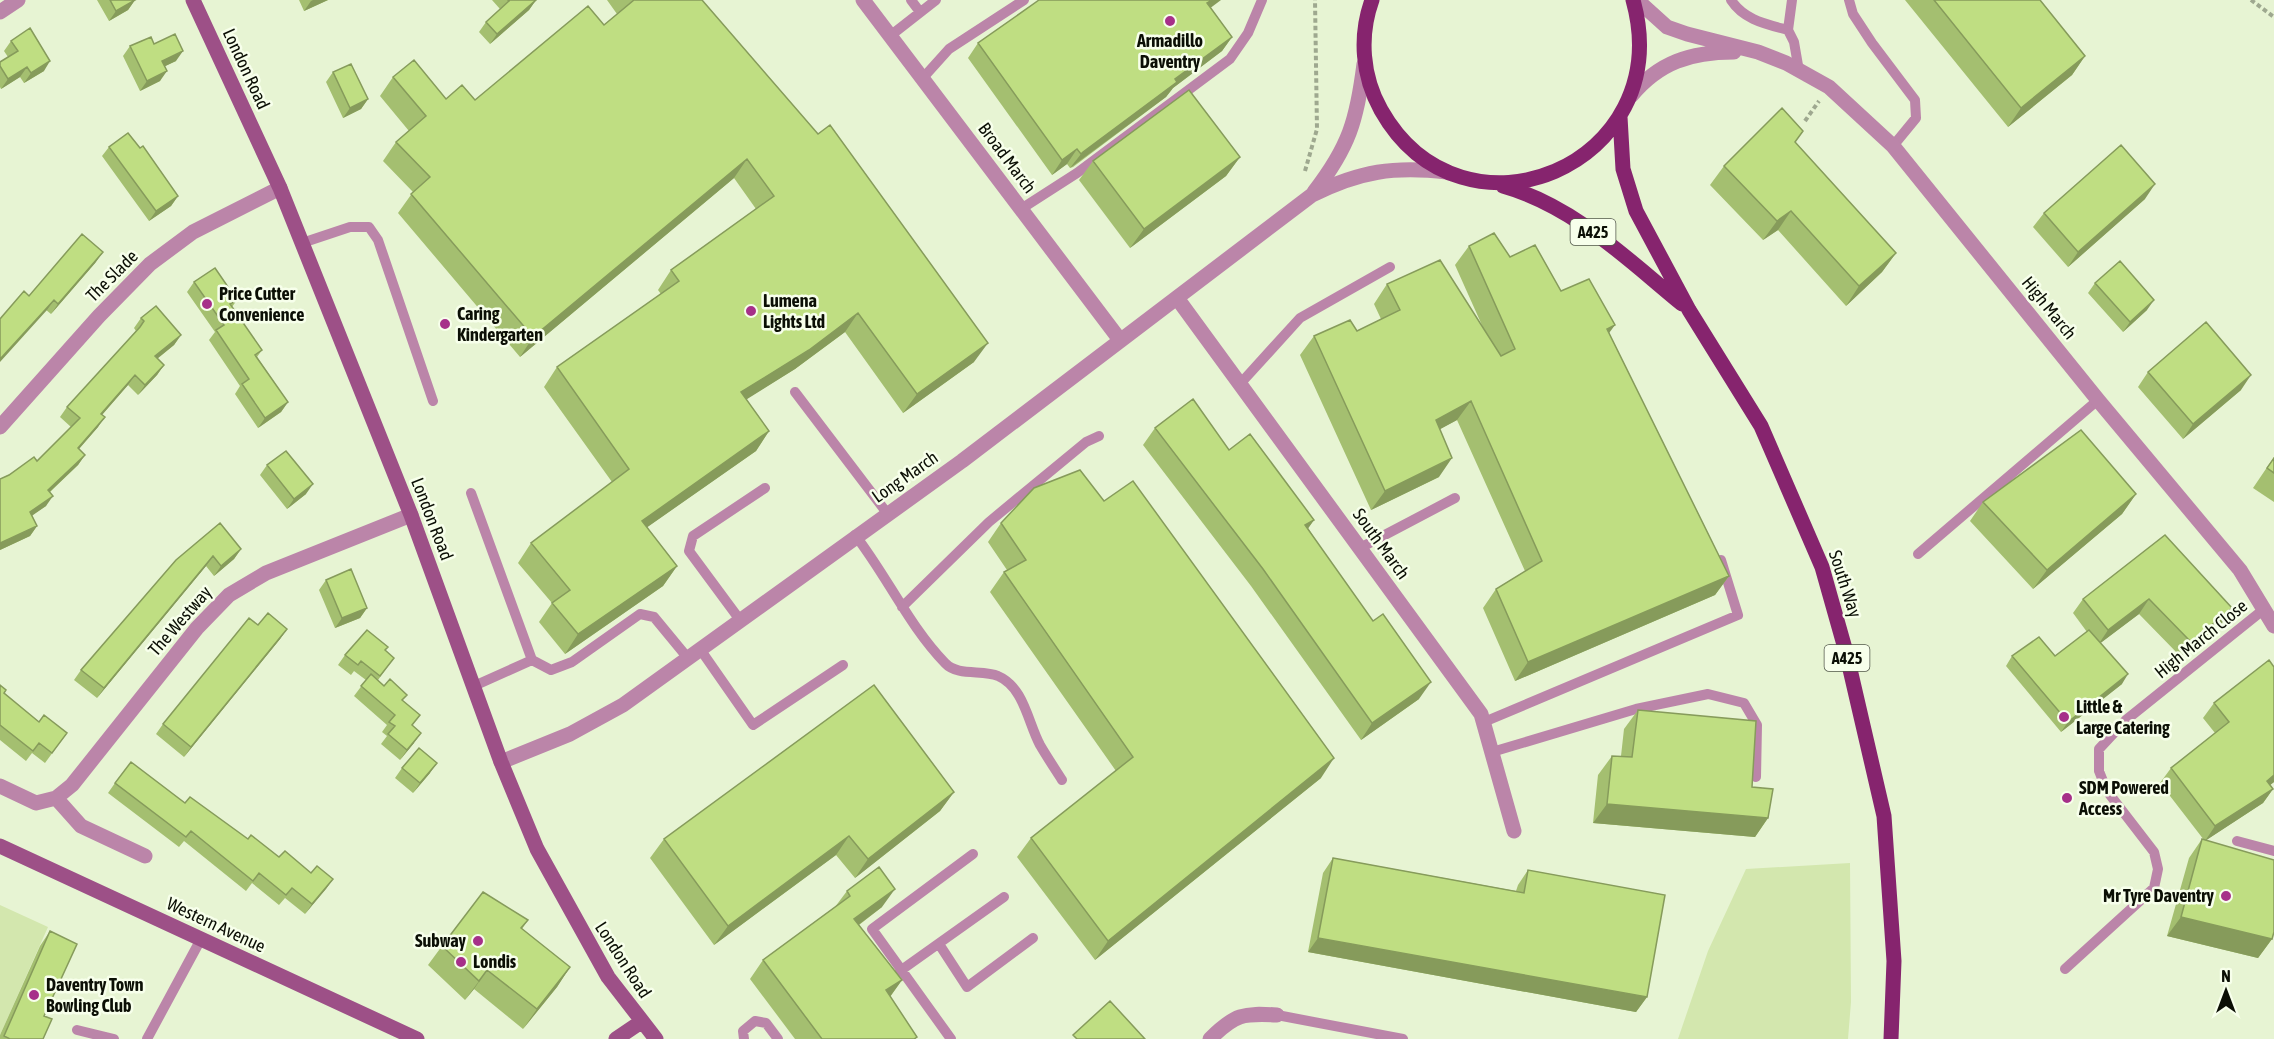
<svg xmlns="http://www.w3.org/2000/svg" width="2274" height="1039" font-family="'Asap Condensed',sans-serif">
  <rect width="100%" height="100%" fill="#e7f4d3"/>
  <path fill="#d3e7ae" d="M1850,863L1851,1002L1848,1039H1678L1708,951L1746,869Z
    M0,905L48,927L0,1035Z"/>
  <g fill="none" stroke-linecap="round" stroke-linejoin="round">
    <path stroke="#9ea88f" stroke-width="4" stroke-dasharray="4.5 3" stroke-linecap="butt" d="M2251,0L2274,17
      M1805,121L1819,101
      M1305,171L1317,129L1315,0"/>
    <path stroke="#bb85a9" stroke-width="10" d="M911,0L920,12
      M1731,0C1744,20 1766,24 1788,30L1794,42L1799,71
      M1849,0L1853,14L1872,43L1915,100L1916,118L1893,146
      M1788,30L1792,0
      M890,36L936,0
      M922,79L949,49L1024,0
      M1021,209L1077,173L1230,59L1248,33L1262,0
      M302,243L350,227H369L378,240L433,401
      M1240,384L1300,318L1390,267
      M795,392L887,513
      M471,493L532,660L474,686
      M855,535C887,576 909,626 945,663C958,677 983,669 998,676C1024,687 1028,723 1040,745C1047,757 1055,769 1062,780
      M1360,548L1455,498
      M1918,554L2098,400
      M902,607L989,522L1086,442L1099,436
      M740,620L689,551L693,536L765,488
      M700,649L753,725L843,665
      M532,660L551,670L572,662L640,614L654,617L687,657
      M1484,722L1738,615L1721,560
      M1492,752L1636,709L1708,694L1744,703L1757,725L1756,777
      M2237,841L2274,851
      M939,944L967,987L1033,938
      M2065,969L2154,888L2158,869L2154,852L2107,791L2099,771V749L2126,720L2263,610
      M900,971L1004,897
      M1277,1015L1403,1039
      M77,1030L114,1039
      M147,1039L201,939
      M744,1039L743,1031L755,1021L766,1023L778,1039
      M951,1039L872,929L973,854"/>
    <path stroke="#bb85a9" stroke-width="15" d="M863,0L1120,340
      M1637,0L1667,27L1687,34L1758,52L1786,63L1829,87L1893,146L2098,400L2240,570L2274,626
      M0,12L18,0
      M1631,96C1659,62 1691,52 1734,52
      M1314,192C1349,147 1357,120 1364,64
      M1177,298L1481,714L1514,831
      M0,427L99,316L150,264L193,232L280,188
      M501,762L570,734L623,705L962,461L1312,195C1360,171 1394,166 1447,172
      M0,786L36,803L56,798L81,826L145,856
      M56,798L72,785L197,628L229,595L266,573L411,515
      M1210,1039C1235,1014 1243,1013 1277,1015"/>
    <path stroke="#9d5087" stroke-width="15" d="M193,0L280,188L411,515L501,762L537,849L608,977L656,1039
      M0,846L417,1039
      M616,1039L641,1022"/>
    <path stroke="#86246e" stroke-width="15" d="M1372,0C1359,36 1362,76 1381,110C1463,255 1679,165 1633,0
      M1620,117L1623,169L1636,211L1689,310L1761,426L1822,567L1846,652L1884,816L1894,961L1891,1039
      M1503,186C1574,206 1627,259 1682,304"/>
  </g>
  <path fill="#a4bf70" d="M97,0H135L128,10L109,21Z
    M299,0H328L304,11Z
    M492,0H536L529,10L490,44L479,32L486,22L500,9Z
    M607,0H702L974,362L903,413L845,332L795,369L746,399L769,431L756,451L647,527L677,566L663,586L565,654L539,622L552,603L518,563L531,543L612,482L544,387L557,367L661,294L658,290L671,270L756,209L734,178L520,357L398,213L413,192L383,161L396,142L409,131L380,96L393,77L446,99L475,100L604,25L617,14Z
    M1905,0H2040L2085,56L2072,75L2008,127Z
    M1211,8L1232,37L1222,51L1173,88L1166,97L1073,167L1070,168L1067,164L1052,175L968,58L978,43Z
    M11,41L44,71L24,83L20,77L1,89L0,87V62L8,57L4,51Z
    M154,44L176,61L165,66L160,81L140,91L123,56L130,46Z
    M333,72L368,99L361,109L343,118L326,82Z
    M1795,142L1896,253L1882,272L1846,306L1778,230L1763,240L1710,185L1724,166Z
    M109,147L140,148L178,196L171,206L149,221L102,156Z
    M1240,157L1226,176L1130,248L1079,180L1093,161Z
    M2145,199L2068,267L2033,227L2044,213Z
    M1469,246L1510,257L1561,291L1609,333L1729,576L1715,595L1515,681L1483,608L1496,589L1525,571L1457,420L1440,429L1439,477L1371,510L1300,355L1314,336L1357,331L1381,319L1374,304L1387,284L1485,332L1455,265Z
    M96,262L51,314L29,296Z
    M194,282L237,300L232,307L262,350L257,357L288,402L281,412L258,428L235,394L240,386L209,340L215,332L187,292Z
    M2095,283L2147,310L2123,332L2088,293Z
    M141,318L181,335L174,345L157,359L164,365L157,375L138,395L128,385L102,415L98,427L79,449L85,455L78,465L50,492L46,506L32,515L37,526L30,536L0,550V479L37,461L71,427L60,417L67,407L136,331L134,328Z
    M2148,372L2241,390L2183,439L2138,387Z
    M1155,428L1229,450L1314,520L1308,528L1419,699L1361,740L1251,586L1143,445Z
    M2274,457V502L2253,488Z
    M267,465L306,494L287,509L260,475Z
    M2136,494L2122,514L2033,589L1970,521L1983,502Z
    M1104,501L1321,778L1095,960L1017,857L1031,838L1116,771L990,592L1004,572L1007,570L988,542L1001,523Z
    M2165,535L2222,623L2181,657L2139,614L2100,643L2122,684L2061,732L2006,666L2012,656H2055L2087,632L2073,613L2083,599Z
    M241,549L234,559L214,576L206,566L97,698L74,680L81,670L176,560Z
    M326,580L367,608L360,618L335,628L319,590Z
    M258,625L287,629L280,639L184,757L156,734L163,724Z
    M385,651L394,658L378,680L403,701L413,725L414,743L400,760L381,744L387,736L382,732L387,725L354,696L366,680L354,671L351,675L338,665L345,655Z
    M2274,667V782L2270,785L2273,789L2263,803L2206,840L2272,939L2258,958L2167,936L2189,858L2202,839L2204,840L2160,783L2171,768L2215,733L2203,718L2214,703Z
    M0,685L4,694L39,722L67,733L45,763L32,753L26,761L0,740Z
    M1638,710L1752,787L1768,818L1755,837L1593,823L1598,775L1612,756H1621L1624,729Z
    M402,768L430,773L413,793L395,778Z
    M115,783L185,803L279,857L311,873L333,879L305,914L285,898L279,905L252,883L246,891L184,841L179,847L108,793Z
    M954,792L940,811L855,878L836,855L714,945L650,858L664,839Z
    M1333,858L1516,891L1518,885L1528,870L1647,997L1636,1012L1308,952L1323,873Z
    M847,891L882,907L859,925L902,980L890,997L916,1039H795L750,979L763,960L835,907Z
    M528,920L522,929L570,967L557,987L523,1029L474,989L465,1000L428,965L442,946Z
    M50,931L43,1039H0V1035L40,946Z"/>
  <path fill="#869b5b" d="M135,0L128,10L109,21L116,11Z
    M313,0H328L304,11L311,1Z
    M536,0L529,10L490,44L497,34Z
    M1212,0H1221L1197,18L1207,3Z
    M1232,37L1222,51L1173,88L1166,97L1070,168L1081,154L1175,79Z
    M183,51L176,61L155,71L162,61Z
    M2085,56L2072,75L2008,127L2021,108Z
    M50,61L44,71L24,83L31,73Z
    M27,67L20,77L1,89L8,79Z
    M167,71L160,81L140,91L147,81Z
    M368,99L361,109L343,118L350,108Z
    M1077,149L1067,164L1052,175L1062,160Z
    M1240,157L1226,176L1130,248L1144,229Z
    M747,159L734,178L520,357L533,337Z
    M2155,184L2145,199L2068,267L2078,252Z
    M178,196L171,206L149,221L156,211Z
    M1791,211L1778,230L1763,240L1777,221Z
    M103,252L96,262L51,314L58,304Z
    M1896,253L1882,272L1846,306L1859,286Z
    M54,300L47,310L0,362V359Z
    M2154,300L2147,310L2123,332L2130,322Z
    M858,313L845,332L795,369L728,411L741,392Z
    M1615,325L1601,344L1607,329Z
    M181,335L174,345L148,366L155,356Z
    M988,343L974,362L903,413L917,394Z
    M164,365L157,375L138,395L145,385Z
    M135,375L128,385L94,424L101,414Z
    M2251,375L2241,390L2183,439L2193,424Z
    M1471,401L1457,420L1422,439L1436,420Z
    M288,402L281,412L258,428L265,418Z
    M105,417L98,427L71,458L78,448Z
    M769,431L756,451L629,540L642,521Z
    M85,455L78,465L41,500L48,490Z
    M1452,458L1439,477L1371,510L1385,491Z
    M313,484L306,494L287,509L294,499Z
    M2136,494L2122,514L2033,589L2047,570Z
    M53,496L46,506L23,522L30,512Z
    M1314,520L1302,537L1305,525Z
    M37,526L30,536L0,550V543Z
    M241,549L234,559L214,576L221,566Z
    M213,556L206,566L97,698L104,688Z
    M677,566L663,586L565,654L578,634Z
    M1729,576L1715,595L1515,681L1528,662Z
    M2149,599L2139,614L2098,645L2108,630Z
    M367,608L360,618L335,628L342,618Z
    M2232,608L2222,623L2181,657L2191,642Z
    M287,629L280,639L184,757L191,747Z
    M2128,674L2122,684L2061,732L2068,722Z
    M1431,682L1419,699L1361,740L1372,723Z
    M421,733L414,743L400,760L407,750Z
    M1334,758L1321,778L1095,960L1108,941Z
    M437,763L430,773L413,793L420,783Z
    M2274,775V782L2256,796L2267,781Z
    M2273,789L2263,803L2205,841L2215,826Z
    M954,792L940,811L855,878L868,859Z
    M1607,804L1768,818L1755,837L1593,823Z
    M849,836L836,855L714,945L728,926Z
    M333,879L326,889L305,914L312,904Z
    M895,889L882,907L841,938L854,919Z
    M2181,917L2272,939L2258,958L2167,936Z
    M1318,938L1647,997L1636,1012L1308,952Z
    M570,967L557,987L523,1029L537,1009Z
    M487,970L474,989L465,1000L479,981Z
    M902,980L889,998L886,990Z"/>
  <path fill="#bfde82" stroke="#869b5b" stroke-width="1.5" d="M110,0H135L116,11Z
    M508,0H536L497,34L486,22L509,1Z
    M634,0H702L818,134L830,125L988,343L917,394L858,313L809,350L741,392L769,431L642,521L677,566L578,634L552,603L570,590L531,543L629,469L557,367L679,281L671,270L774,196L747,159L533,337L411,194L430,177L396,142L426,116L393,77L414,60L446,99L462,85L475,100L588,6L604,25Z
    M1039,0H1212L1207,3L1232,37L1175,79L1177,82L1083,152L1081,154L1077,149L1062,160L978,43Z
    M1934,0H2040L2085,56L2021,108Z
    M30,28L50,61L31,73L27,67L8,79L0,66V62L18,51L11,41Z
    M175,34L183,51L162,61L167,71L147,81L130,46L151,37L154,44Z
    M351,64L368,99L350,108L333,72Z
    M1189,90L1240,157L1144,229L1093,161Z
    M1782,108L1803,131L1795,142L1896,253L1859,286L1791,211L1777,221L1724,166Z
    M128,133L140,148L143,146L178,196L156,211L109,147Z
    M2121,145L2155,184L2078,252L2044,213Z
    M1494,233L1510,257L1535,245L1561,291L1589,279L1615,325L1607,329L1729,576L1528,662L1496,589L1542,561L1471,401L1436,420L1452,458L1385,491L1314,336L1350,320L1357,331L1400,310L1387,284L1440,260L1501,356L1515,349L1469,246Z
    M82,234L103,252L58,304L54,300L0,359V319L24,291L29,296Z
    M2120,261L2154,300L2130,322L2095,283Z
    M215,268L237,300L230,304L262,350L255,355L288,402L265,418L242,384L249,379L216,330L224,325L194,282Z
    M156,306L181,335L155,356L164,365L145,385L135,375L101,414L105,417L78,448L85,455L48,490L53,496L30,512L37,526L0,543V479L9,475L34,457L37,461L80,418L67,407L140,327L144,321L141,318Z
    M2206,322L2251,375L2193,424L2148,372Z
    M1193,399L1229,450L1250,434L1314,520L1305,525L1373,621L1383,614L1431,682L1372,723L1263,569L1155,428Z
    M2081,430L2136,494L2047,570L1983,502Z
    M286,451L313,484L294,499L267,465Z
    M2274,458V473L2267,468Z
    M1080,470L1104,501L1133,481L1334,758L1108,941L1031,838L1133,757L1004,572L1026,560L1001,523L1034,488Z
    M220,523L241,549L221,566L213,556L104,688L81,670L176,560Z
    M2165,535L2232,608L2191,642L2149,599L2108,630L2083,599Z
    M351,569L367,608L342,618L326,580Z
    M268,613L287,629L191,747L163,724L249,618L258,625Z
    M367,630L388,647L385,650L394,658L380,676L361,661L358,665L345,655Z
    M2089,630L2128,674L2068,722L2012,656L2039,637L2055,656Z
    M2269,660L2274,667V775L2267,781L2273,789L2215,826L2171,768L2229,722L2214,703Z
    M371,674L384,686L390,679L407,695L402,700L420,715L412,725L421,733L407,750L388,734L395,726L389,722L395,715L361,686Z
    M0,685L6,690L4,693L39,722L44,715L67,733L52,753L39,743L33,751L0,725Z
    M874,685L954,792L868,859L849,836L728,926L664,839Z
    M1638,710L1756,721L1752,787L1773,789L1768,818L1607,804L1612,756L1632,757Z
    M419,748L437,763L420,783L402,768Z
    M131,762L185,803L190,797L248,839L251,835L279,857L285,851L311,873L317,866L333,879L312,904L292,888L286,895L259,873L253,881L191,831L186,837L115,783Z
    M2202,839L2274,860V932L2272,939L2181,917Z
    M1333,858L1524,893L1528,870L1665,895L1647,997L1318,938Z
    M879,867L895,889L854,919L902,980L886,990L917,1037L914,1039H822L763,960L850,896L847,891Z
    M483,892L528,920L521,928L570,967L537,1009L487,970L479,981L442,946Z
    M50,931L77,944L44,1016L52,1019L43,1039H10L4,1036Z
    M1110,1001L1145,1039H1077L1073,1035Z"/>
  <g fill="#a63089" stroke="#f7ffeb" stroke-width="2">
    <circle cx="1170" cy="21" r="6"/>
    <circle cx="207" cy="304" r="6"/>
    <circle cx="751" cy="311" r="6"/>
    <circle cx="445" cy="324" r="6"/>
    <circle cx="2064" cy="717" r="6"/>
    <circle cx="2067" cy="798" r="6"/>
    <circle cx="2226" cy="896" r="6"/>
    <circle cx="478" cy="941" r="6"/>
    <circle cx="461" cy="962" r="6"/>
    <circle cx="34" cy="995" r="6"/>
  </g>
  <g text-anchor="middle" stroke-width="5" stroke-linejoin="round" paint-order="stroke">
    <g fill="#f7ffeb" stroke="#52574a" stroke-width="1.5">
      <rect x="1570.5" y="219" width="45" height="26" rx="4.5"/>
      <rect x="1824.5" y="645" width="45" height="26" rx="4.5"/>
    </g>
    <g font-size="16" font-weight="bold" fill="#0b0f05">
      <text x="1593" y="238">A425</text>
      <text x="1847" y="664">A425</text>
    </g>
    <g font-size="18" font-weight="bold" fill="#0b0f05" stroke="#f7ffeb" text-anchor="start">
      <text x="1170" y="47" text-anchor="middle">Armadillo<tspan x="1170" dy="21">Daventry</tspan></text>
      <text x="219" y="300">Price Cutter<tspan x="219" dy="21">Convenience</tspan></text>
      <text x="763" y="307">Lumena<tspan x="763" dy="21">Lights Ltd</tspan></text>
      <text x="457" y="320">Caring<tspan x="457" dy="21">Kindergarten</tspan></text>
      <text x="2076" y="713">Little &amp;<tspan x="2076" dy="21">Large Catering</tspan></text>
      <text x="2079" y="794">SDM Powered<tspan x="2079" dy="21">Access</tspan></text>
      <text x="2214" y="902" text-anchor="end">Mr Tyre Daventry</text>
      <text x="466" y="947" text-anchor="end">Subway</text>
      <text x="473" y="968">Londis</text>
      <text x="46" y="991">Daventry Town<tspan x="46" dy="21">Bowling Club</tspan></text>
    </g>
    <g font-size="18" fill="#0b0f05" stroke="#f7ffeb">
      <text transform="translate(246 69) rotate(65)" y="6">London Road</text>
      <text transform="translate(1007 158) rotate(53)" y="6">Broad March</text>
      <text transform="translate(112 276) rotate(-45)" y="6">The Slade</text>
      <text transform="translate(2049 308) rotate(51)" y="6">High March</text>
      <text transform="translate(905 477) rotate(-35)" y="6">Long March</text>
      <text transform="translate(432 519) rotate(69)" y="6">London Road</text>
      <text transform="translate(1381 544) rotate(54)" y="6">South March</text>
      <text transform="translate(1845 584) rotate(72)" y="6">South Way</text>
      <text transform="translate(180 621) rotate(-49)" y="6">The Westway</text>
      <text transform="translate(2201 639) rotate(-39)" y="6">High March Close</text>
      <text transform="translate(216 925) rotate(25)" y="6">Western Avenue</text>
      <text transform="translate(623 960) rotate(57)" y="6">London Road</text>
    </g>
  </g>
  <g transform="translate(2226 991)" stroke="#f7ffeb" stroke-width="4.5" paint-order="stroke">
  <path d="M0-4.5L10 22L0 15L-10 22Z" fill="#0b0f05"/>
  <text y="-9" font-size="16" font-weight="bold" text-anchor="middle" fill="#0b0f05">N</text>
  </g>
</svg>
